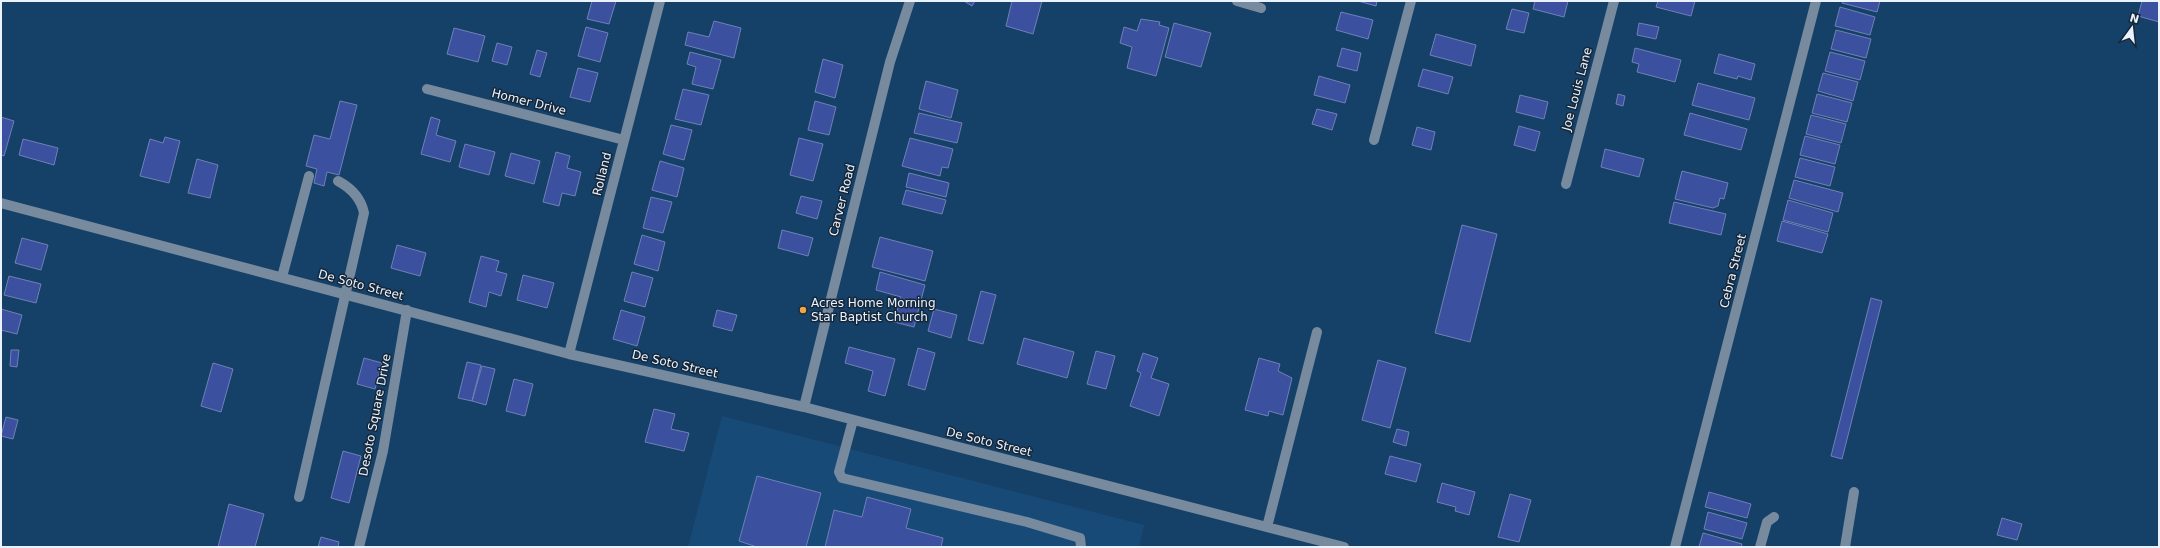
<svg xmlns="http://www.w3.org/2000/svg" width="2160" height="548" font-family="'DejaVu Sans',sans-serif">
  <rect width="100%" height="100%" fill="#154168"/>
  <path fill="#184a77" d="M722,416L1144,525L1139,547H688Z"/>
  <path fill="#3b509e" stroke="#6f81b6" d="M592,1H616L609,24L587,19Z
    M964,1H975L972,6Z
    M1012,1H1042L1033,34L1006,26Z
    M1358,1H1377L1376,6Z
    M1535,1H1568L1564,17L1533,9Z
    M1658,1H1695L1691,16L1656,7Z
    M1843,1H1880L1877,12L1842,3Z
    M2142,1H2159V22L2138,16Z
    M1840,7L1875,17L1870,35L1835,26Z
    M1512,9L1529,13L1524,33L1506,29Z
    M1341,12L1373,20L1368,39L1336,30Z
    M1141,19L1160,22L1159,25L1169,28L1156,76L1127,68L1132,47L1120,43L1124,27L1137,31Z
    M714,21L741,28L734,58L685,45L688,32L709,37Z
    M1174,23L1211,33L1201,67L1165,57Z
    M1639,23L1659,27L1656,39L1637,35Z
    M586,27L608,33L600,62L578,56Z
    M454,28L485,36L478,62L447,54Z
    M1836,30L1871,39L1866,58L1831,49Z
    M1436,34L1476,45L1471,66L1430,55Z
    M497,43L512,47L507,65L492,61Z
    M1342,48L1361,53L1357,71L1337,66Z
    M1635,48L1681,60L1675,82L1637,72L1639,64L1632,62Z
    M537,50L547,53L540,77L530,74Z
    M690,52L721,60L713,89L692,84L696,67L687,64Z
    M1830,52L1865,61L1860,80L1825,71Z
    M1719,54L1755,64L1751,80L1738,76L1737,79L1714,73Z
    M823,59L843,65L835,98L815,92Z
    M578,68L598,73L590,102L570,97Z
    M1423,69L1453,77L1448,94L1418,86Z
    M1823,73L1858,82L1853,101L1818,91Z
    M1319,76L1350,85L1345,103L1314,95Z
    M926,81L958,90L951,118L919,109Z
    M1698,83L1755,98L1749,120L1692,105Z
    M683,89L709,95L701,125L675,119Z
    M1618,94L1625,96L1623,106L1616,104Z
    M1817,94L1852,103L1847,122L1812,113Z
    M1520,95L1548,102L1544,119L1516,112Z
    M340,101L357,105L339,175L327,172L324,186L314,183L317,169L306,166L314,135L330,139Z
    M815,101L836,107L829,135L808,130Z
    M1317,109L1337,114L1332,130L1312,124Z
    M919,113L962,123L957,143L914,133Z
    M1690,113L1747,129L1741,150L1684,135Z
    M1811,115L1846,124L1841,143L1806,134Z
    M1,117L14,121L4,156L1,155Z
    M431,117L440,120L436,135L456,141L450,162L421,154Z
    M671,125L692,130L684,160L663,154Z
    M1519,126L1540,132L1535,151L1514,145Z
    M1417,127L1435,132L1431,150L1412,145Z
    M1805,136L1840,145L1835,164L1800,155Z
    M165,137L180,141L169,183L140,176L150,139L163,143Z
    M799,138L823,144L813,181L790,175Z
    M910,138L953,149L948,168L942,167L940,176L902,166Z
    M23,139L58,148L54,165L19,155Z
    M465,144L495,152L489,175L459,167Z
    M1605,149L1644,159L1639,177L1601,167Z
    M556,152L570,156L567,168L581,172L575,196L562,193L559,206L543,202Z
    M511,153L540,161L534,184L505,176Z
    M1800,158L1835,167L1830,186L1795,177Z
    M197,159L218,165L210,198L188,193Z
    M660,161L684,168L677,197L652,190Z
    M1682,171L1728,183L1724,199L1720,198L1718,206L1713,208L1675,199Z
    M909,173L949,183L946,197L906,187Z
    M1794,180L1843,193L1838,212L1789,198Z
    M906,190L946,200L942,214L902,204Z
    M801,196L822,201L817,219L796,213Z
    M651,197L672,202L663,233L643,228Z
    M1788,200L1833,213L1828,232L1783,220Z
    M1674,202L1726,214L1721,235L1669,223Z
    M1782,221L1828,234L1822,253L1777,241Z
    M1462,225L1497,234L1470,342L1435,333Z
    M782,230L813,238L808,256L778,248Z
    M642,235L665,242L658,271L634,264Z
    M880,237L933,251L925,281L872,267Z
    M22,238L48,245L41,270L15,263Z
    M397,245L426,253L420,276L391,268Z
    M481,256L499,261L496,271L507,274L501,296L489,292L486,307L469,302Z
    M632,272L653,278L645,307L624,301Z
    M880,272L925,285L914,327L894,322L901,297L876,290Z
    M523,275L554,283L547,308L517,300Z
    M9,276L41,284L36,303L4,295Z
    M981,291L996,295L983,344L968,340Z
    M1871,298L1882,301L1842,459L1831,456Z
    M1,309L22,315L17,334L1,330Z
    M934,309L957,315L951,338L928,331Z
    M621,310L645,317L637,346L613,339Z
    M717,310L737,315L732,331L713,326Z
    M1024,338L1074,352L1067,378L1017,364Z
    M849,347L895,359L885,396L868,391L873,371L845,363Z
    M918,348L935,353L925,390L908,385Z
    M11,350H19L17,367L10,366Z
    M1096,351L1115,356L1106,389L1087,384Z
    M1143,353L1158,358L1151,378L1169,384L1159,416L1130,406L1141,373L1137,371Z
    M364,358L382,363L375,389L357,384Z
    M1259,358L1280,364L1278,371L1292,378L1283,415L1269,411L1268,416L1245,410Z
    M1378,360L1406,368L1390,428L1362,420Z
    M467,362L481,365L472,401L458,398Z
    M213,363L233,369L221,412L201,406Z
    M482,366L495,369L486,405L472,401Z
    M514,379L533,384L525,416L506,411Z
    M654,409L675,414L671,429L689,433L684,451L645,442Z
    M6,417L18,420L13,439L1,436Z
    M1397,429L1409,432L1406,446L1393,442Z
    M343,451L361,456L349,503L331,498Z
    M1390,456L1421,464L1416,482L1385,474Z
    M757,476L821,493L806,547H757L739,541Z
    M1442,483L1475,492L1469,515L1455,511L1456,507L1437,502Z
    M1709,492L1751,504L1747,518L1705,507Z
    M1510,494L1531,500L1519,542L1498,537Z
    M867,497L911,509L906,528L943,538L941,547H825L834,510L862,517Z
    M229,504L264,514L255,547H218Z
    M1708,512L1747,523L1742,539L1704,529Z
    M2002,518L2022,524L2017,540L1997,535Z
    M1703,533L1742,544L1741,547H1699Z
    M321,537L339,542L338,547H318Z"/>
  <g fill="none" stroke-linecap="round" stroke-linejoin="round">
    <path stroke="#778a9e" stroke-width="10" d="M1237,1L1261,8
      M427,89L624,140
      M1374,140L1411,1
      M1566,184L1614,1
      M1,203L569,354L804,407L1344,547
      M282,277L309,176
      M569,354L660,1
      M804,407L890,62L910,1
      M853,420L839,472L842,478L1027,522L1080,538L1081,547
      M299,497L364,213C361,198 351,188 338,181
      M1267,527L1317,332
      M359,547L383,451L407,310
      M1675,547L1816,1
      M1760,547L1767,522L1774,517
      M1845,547L1854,492"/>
  </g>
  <circle fill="#f2a541" stroke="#152739" stroke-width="1.5" cx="803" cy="310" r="4"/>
  <g text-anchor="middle" stroke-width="3" stroke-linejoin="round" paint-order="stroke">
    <g font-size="12" fill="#eaf3fd" stroke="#152739">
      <text transform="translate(1577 89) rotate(-75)" y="4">Joe Louis Lane</text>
      <text transform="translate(529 102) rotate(14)" y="4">Homer Drive</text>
      <text transform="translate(602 174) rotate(-76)" y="4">Rolland</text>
      <text transform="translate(842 200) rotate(-76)" y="4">Carver Road</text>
      <text transform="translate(1733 271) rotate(-76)" y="4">Cebra Street</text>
      <text transform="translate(361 285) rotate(15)" y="4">De Soto Street</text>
      <text transform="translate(675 364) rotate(13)" y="4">De Soto Street</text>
      <text transform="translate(375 415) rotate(-79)" y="4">Desoto Square Drive</text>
      <text transform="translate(989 442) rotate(14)" y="4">De Soto Street</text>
    </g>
    <g font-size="12" fill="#eaf3fd" stroke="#152739" text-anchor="start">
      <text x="811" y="307">Acres Home Morning<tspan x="811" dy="14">Star Baptist Church</tspan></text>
    </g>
  </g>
  <rect width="2160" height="548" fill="none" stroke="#eaf3fd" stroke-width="4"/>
  <g transform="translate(2132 28) rotate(15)" stroke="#152739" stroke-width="3" paint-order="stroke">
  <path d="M0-3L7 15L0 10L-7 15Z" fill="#eaf3fd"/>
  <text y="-6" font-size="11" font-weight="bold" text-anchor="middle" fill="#eaf3fd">N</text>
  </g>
</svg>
